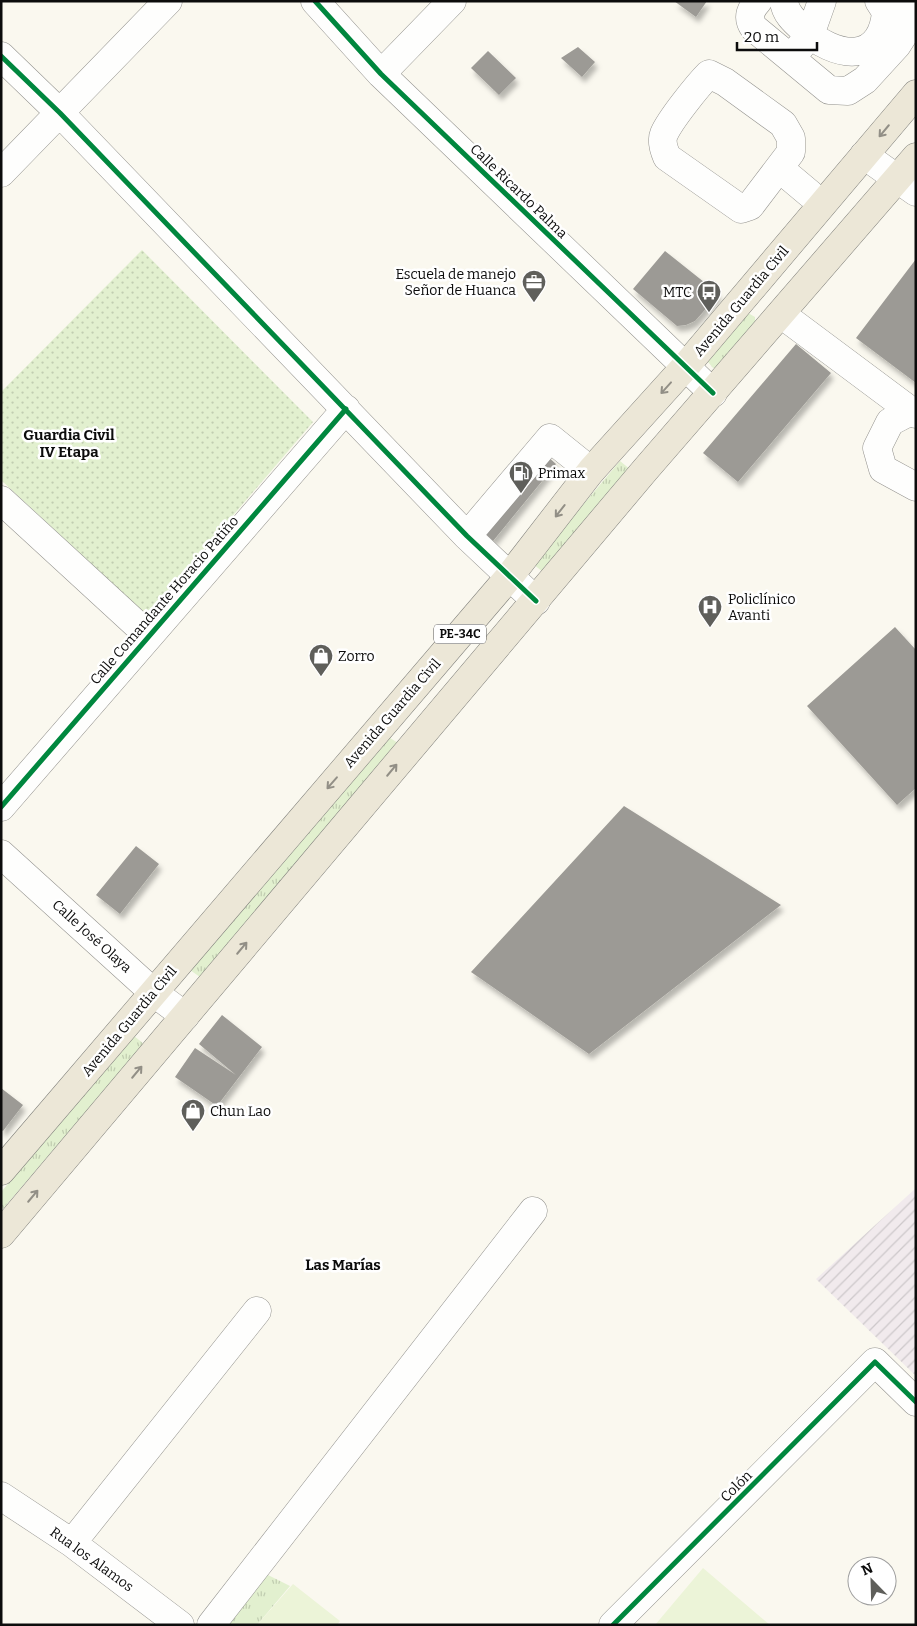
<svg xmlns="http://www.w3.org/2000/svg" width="917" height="1626" font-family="Bitter,serif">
  <defs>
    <pattern id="industrial-furrows" width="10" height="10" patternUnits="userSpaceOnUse" patternTransform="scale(1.25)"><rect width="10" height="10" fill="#f1eaed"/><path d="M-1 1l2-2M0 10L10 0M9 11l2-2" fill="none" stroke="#cdc8ca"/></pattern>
    <pattern id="grass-tufts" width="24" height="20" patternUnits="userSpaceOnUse" patternTransform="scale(1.25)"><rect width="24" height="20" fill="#e2f0cf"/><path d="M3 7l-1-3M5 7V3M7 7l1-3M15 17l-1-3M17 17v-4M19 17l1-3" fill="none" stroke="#c1cdb1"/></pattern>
    <pattern id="park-dots" width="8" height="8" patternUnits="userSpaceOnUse" patternTransform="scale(1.25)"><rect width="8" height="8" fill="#e2f0cf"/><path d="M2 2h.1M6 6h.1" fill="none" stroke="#c1cdb1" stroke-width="1.8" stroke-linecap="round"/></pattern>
    <filter id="shadow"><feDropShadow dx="3" dy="5.5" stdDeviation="2.5" flood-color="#0004"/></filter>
  </defs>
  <rect width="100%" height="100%" fill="#faf8ef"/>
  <path fill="url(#industrial-furrows)" d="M916,1188V1376L816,1279Z"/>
  <path fill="url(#grass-tufts)" d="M748,313L755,317V325L718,367L713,368L708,362V358Z
    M620,461L631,470L543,572L533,564Z
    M387,736L398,743L200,977L190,970Z
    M134,1036L144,1044L1,1211V1192Z
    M262,1572L290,1586L257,1625H216Z"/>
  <path fill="url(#park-dots)" d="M142,250L313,422L147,616L1,480V392Z"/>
  <path fill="#ecf4d8" d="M703,1568L770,1625H655Z
    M293,1584L340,1621L337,1625H257Z"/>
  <path fill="#9c9a95" filter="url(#shadow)" d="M674,1H707L696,17Z
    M578,47L595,62L582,77L561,58Z
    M488,51L516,78L499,95L471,68Z
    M665,251L719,294L695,321L686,325L677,326L633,289Z
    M916,259V383L856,338Z
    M796,344L831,373L738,482L703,453Z
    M536,446L556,464L493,541L471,521Z
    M895,627L916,650V788L897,805L807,706Z
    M624,806L781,905L589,1054L471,972Z
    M136,846L159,864L120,914L96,895Z
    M222,1015L262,1047L217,1106L175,1077L195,1048L236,1075L199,1044Z
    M1,1088L23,1105L3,1131L1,1130Z"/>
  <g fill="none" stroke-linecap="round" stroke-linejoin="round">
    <defs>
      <path id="minor" d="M315,1L381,74L713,393
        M758,1C750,10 747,18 754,28L829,90L848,91L865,80L897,45L911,23L903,1
        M784,1C785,13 794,21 803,29C834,57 881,67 886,12L879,1
        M800,47L810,35L822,1
        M1,56L60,113L467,536L536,601
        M381,74L452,1
        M709,74L725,82L783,124L791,138V152L750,206L741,209L667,157C664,150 661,141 664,134C670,120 698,85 709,74Z
        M864,155L916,192
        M779,168L810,194
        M1,173L168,1
        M781,314L911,411
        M916,414L911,411L890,422L877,448L883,469L916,487
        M1,500L148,635
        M467,536L550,438L591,471
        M1,807L346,409
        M1,854L153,992L185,1016
        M1,1496L72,1543L180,1625
        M72,1543L257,1311
        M211,1625L533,1211
        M613,1625L875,1362L916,1402"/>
      <path id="major" d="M1,1171L509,577L591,471L685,367L916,94
        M1,1234L645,470L916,157"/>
    </defs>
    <use href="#minor" stroke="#93928e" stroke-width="29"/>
    <use href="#major" stroke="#80807c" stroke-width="29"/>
    <use href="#minor" stroke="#fefefd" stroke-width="28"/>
    <use href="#major" stroke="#ece7d7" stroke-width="28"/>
    <defs>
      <path id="cycleway" d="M315,1L381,74L713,393
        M1,56L60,113L467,536L536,601
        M1,807L346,409
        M613,1625L875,1362L916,1402"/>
    </defs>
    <use href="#cycleway" stroke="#fff" stroke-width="8"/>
    <use href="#cycleway" stroke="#00873e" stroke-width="5"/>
  </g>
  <defs><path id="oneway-shaft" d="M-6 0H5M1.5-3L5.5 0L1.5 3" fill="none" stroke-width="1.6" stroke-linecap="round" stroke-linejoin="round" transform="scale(1.25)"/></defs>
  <g stroke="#928f86">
    <use href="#oneway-shaft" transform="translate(884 131) rotate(130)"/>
    <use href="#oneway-shaft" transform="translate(666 388) rotate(132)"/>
    <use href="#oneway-shaft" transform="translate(560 511) rotate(128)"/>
    <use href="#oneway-shaft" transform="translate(392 770) rotate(-50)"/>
    <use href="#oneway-shaft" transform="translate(332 783) rotate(131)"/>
    <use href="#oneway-shaft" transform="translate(242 948) rotate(-50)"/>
    <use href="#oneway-shaft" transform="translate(137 1072) rotate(-50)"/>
    <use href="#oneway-shaft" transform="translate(33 1196) rotate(-50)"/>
  </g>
  <defs>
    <symbol id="office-pin" viewBox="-11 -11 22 30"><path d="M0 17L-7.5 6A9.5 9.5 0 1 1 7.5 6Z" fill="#5f5f5b" stroke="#fff"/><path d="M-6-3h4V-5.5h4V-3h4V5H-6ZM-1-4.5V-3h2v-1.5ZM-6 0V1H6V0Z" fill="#fff"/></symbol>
    <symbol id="bus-pin" viewBox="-11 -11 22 30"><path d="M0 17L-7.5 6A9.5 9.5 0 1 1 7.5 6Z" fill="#5f5f5b" stroke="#fff"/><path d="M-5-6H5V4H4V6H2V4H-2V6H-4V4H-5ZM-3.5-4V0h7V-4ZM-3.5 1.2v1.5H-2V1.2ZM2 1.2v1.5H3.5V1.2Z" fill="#fff"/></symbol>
    <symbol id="fuel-pin" viewBox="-11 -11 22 30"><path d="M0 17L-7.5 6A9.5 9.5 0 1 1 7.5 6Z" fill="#5f5f5b" stroke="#fff"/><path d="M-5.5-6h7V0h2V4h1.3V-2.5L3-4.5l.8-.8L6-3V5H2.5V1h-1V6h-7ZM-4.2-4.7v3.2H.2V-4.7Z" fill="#fff"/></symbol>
    <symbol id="hospital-pin" viewBox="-11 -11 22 30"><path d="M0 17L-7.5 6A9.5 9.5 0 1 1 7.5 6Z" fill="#5f5f5b" stroke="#fff"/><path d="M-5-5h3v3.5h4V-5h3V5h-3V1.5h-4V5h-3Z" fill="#fff"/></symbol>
    <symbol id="shop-pin" viewBox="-11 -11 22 30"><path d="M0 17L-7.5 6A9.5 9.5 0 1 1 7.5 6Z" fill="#5f5f5b" stroke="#fff"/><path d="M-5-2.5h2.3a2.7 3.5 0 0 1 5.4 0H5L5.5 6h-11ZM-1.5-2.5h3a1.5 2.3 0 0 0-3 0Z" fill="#fff"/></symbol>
  </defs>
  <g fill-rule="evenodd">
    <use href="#office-pin" x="520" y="268" width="28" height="38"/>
    <use href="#bus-pin" x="695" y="278" width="28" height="38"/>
    <use href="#fuel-pin" x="507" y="459" width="28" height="38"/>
    <use href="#hospital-pin" x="696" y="593" width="28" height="38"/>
    <use href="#shop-pin" x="307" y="642" width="28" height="38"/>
    <use href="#shop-pin" x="179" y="1097" width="28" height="38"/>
  </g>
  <g text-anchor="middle" stroke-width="5" stroke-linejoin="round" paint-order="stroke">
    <rect fill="#fff" stroke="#555" stroke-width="1" x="434" y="624.5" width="52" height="19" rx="4"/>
    <g font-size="12" font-weight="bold" fill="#0c0c0c">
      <text x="460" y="638">PE-34C</text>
    </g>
    <g font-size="14" fill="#0c0c0c" stroke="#fff">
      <text transform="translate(519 191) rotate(44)" y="5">Calle Ricardo Palma</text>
      <text transform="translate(741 301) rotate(-50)" y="5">Avenida Guardia Civil</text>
      <text transform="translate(164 600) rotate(-49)" y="5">Calle Comandante Horacio Patiño</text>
      <text transform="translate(392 713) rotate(-49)" y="5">Avenida Guardia Civil</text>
      <text transform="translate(92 936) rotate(42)" y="5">Calle José Olaya</text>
      <text transform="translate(129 1021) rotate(-50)" y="5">Avenida Guardia Civil</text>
      <text transform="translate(736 1486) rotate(-45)" y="5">Colón</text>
      <text transform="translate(92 1559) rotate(36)" y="5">Rua los Alamos</text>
    </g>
    <g font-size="14" fill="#0c0c0c" stroke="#fff" text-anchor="start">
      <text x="516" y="279" text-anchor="end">Escuela de manejo<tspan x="516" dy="16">Señor de Huanca</tspan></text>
      <text x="692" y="297" text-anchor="end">MTC</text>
      <text x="538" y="478">Primax</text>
      <text x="728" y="604">Policlínico<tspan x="728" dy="16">Avanti</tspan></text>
      <text x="338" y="661">Zorro</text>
      <text x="210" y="1116">Chun Lao</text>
    </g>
    <g font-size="15" font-weight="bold" fill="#0c0c0c" stroke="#fff">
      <text x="69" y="440">Guardia Civil<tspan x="69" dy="17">IV Etapa</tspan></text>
      <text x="343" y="1270">Las Marías</text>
    </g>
  </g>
  <rect width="917" height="1626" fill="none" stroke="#0c0c0c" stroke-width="5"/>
  <g transform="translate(872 1581) rotate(337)"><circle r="24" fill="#ffffff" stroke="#9e9e9e"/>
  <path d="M0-4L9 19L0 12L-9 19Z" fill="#5f5f5b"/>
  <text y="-8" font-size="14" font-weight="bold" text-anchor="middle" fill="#0c0c0c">N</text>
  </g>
  <path d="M737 42v8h80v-8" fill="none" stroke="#0c0c0c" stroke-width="2.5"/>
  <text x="744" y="42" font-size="15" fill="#0c0c0c" stroke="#ffffff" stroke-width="4" paint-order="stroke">20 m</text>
</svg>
